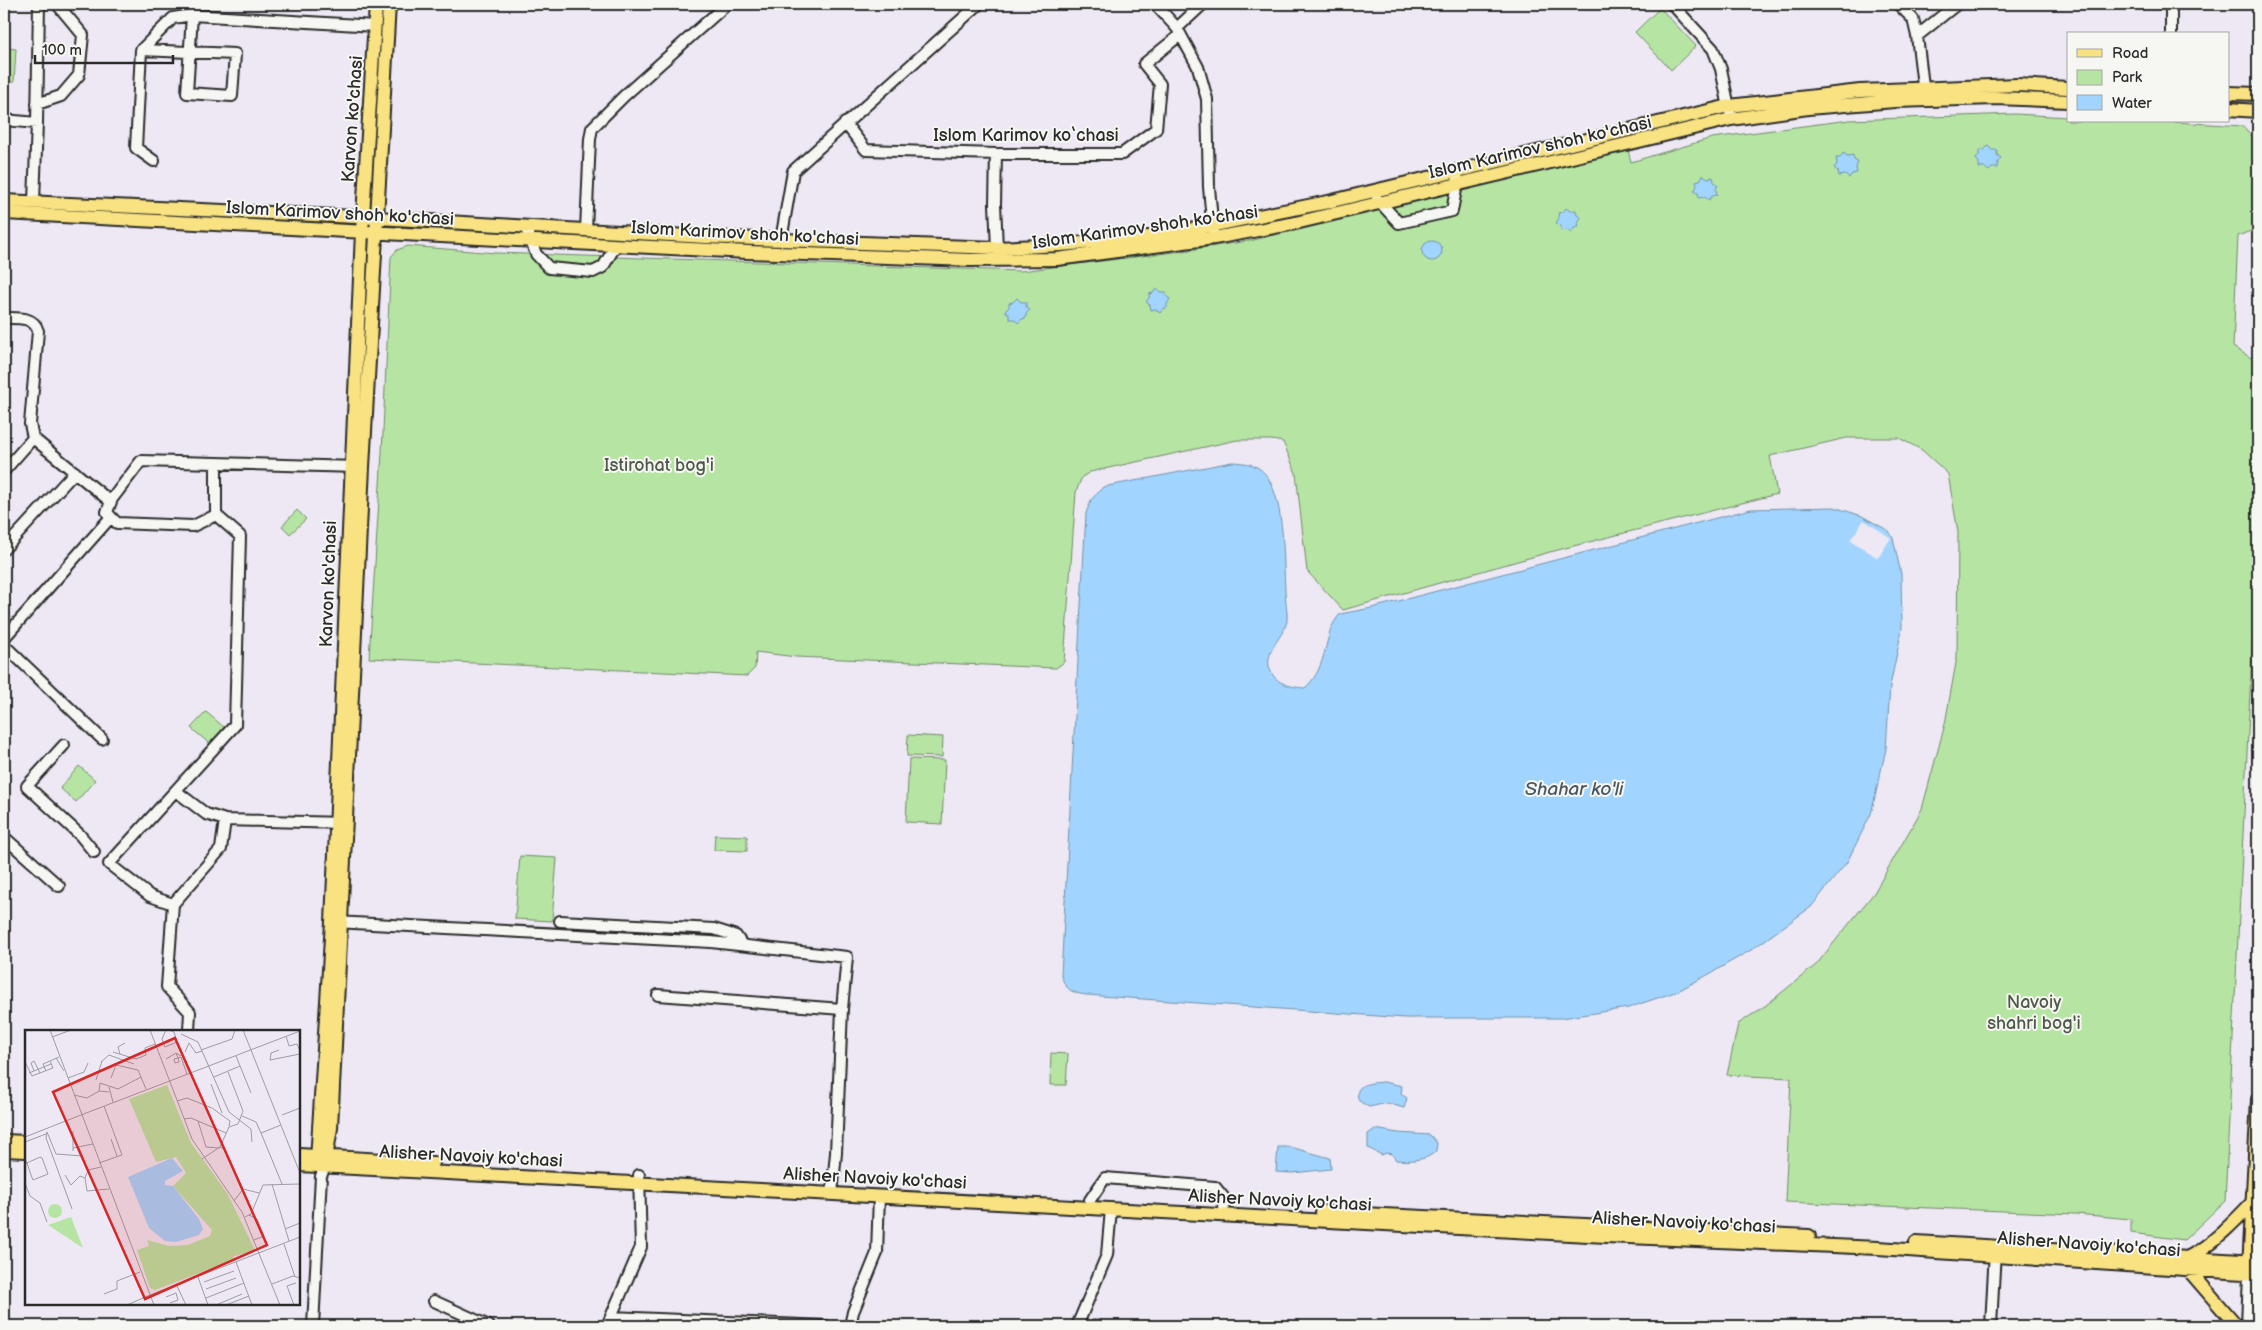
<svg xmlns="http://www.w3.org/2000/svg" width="2262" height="1330" font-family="'Balsamiq Sans',sans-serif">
  <rect width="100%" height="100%" fill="#ede8f4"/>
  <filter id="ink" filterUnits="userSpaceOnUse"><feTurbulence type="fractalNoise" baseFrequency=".02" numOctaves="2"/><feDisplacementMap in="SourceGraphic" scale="10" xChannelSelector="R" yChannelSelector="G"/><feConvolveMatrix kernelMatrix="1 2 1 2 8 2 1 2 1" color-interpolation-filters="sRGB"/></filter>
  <g filter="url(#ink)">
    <path fill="#b6e5a3" stroke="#708867" d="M1660,8L1696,46L1671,70L1635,32Z
      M4,48L16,49L14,82H4Z
      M2015,114L2068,117V121H2158L2243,126L2258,143V228L2238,236L2233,347L2258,362V529L2225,1201L2184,1240L2131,1233V1219L2076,1214L1785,1202L1791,1078L1727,1075L1738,1024L1765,1006L1816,965L1874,893L1922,809L1945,724L1957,657L1958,532L1948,474L1922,450L1899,438H1846L1770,456L1777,494L1550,552L1343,610L1307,571L1296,473L1283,442L1272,440H1237L1090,472L1082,477L1076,492L1064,662L1056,668L796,657L756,652L755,668L747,676L369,658L382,453L391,257L397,250L408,246L496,253L1021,271L1183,251L1254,240L1627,146L1631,162L1712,138L1849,120Z
      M297,510L306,519L290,534L282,526Z
      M206,712L225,728L210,744L191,728Z
      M908,735L943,737L942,757L907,756Z
      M909,759L945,760L942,824L906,822Z
      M79,766L95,780L76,802L60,788Z
      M715,835L747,836V851L714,850Z
      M520,856L557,858L552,921L515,919Z
      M1051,1053L1068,1054L1066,1085H1050Z"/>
    <path fill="#a1d5ff" stroke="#7291aa" d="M1988,146L1992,150H1997V155L2001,158L1998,162L1997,168H1992L1989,171L1985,168H1979V163L1976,159L1979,155V150H1984Z
      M1843,153L1848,156L1853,155L1854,160L1858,162L1856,167L1857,173L1852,174L1849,178L1845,175L1839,176L1838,171L1834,168L1837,164L1836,158H1840Z
      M1703,175L1708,178L1713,177L1714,182L1718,185L1716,189L1717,195L1712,196L1709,200L1704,197L1699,198L1698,193L1694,191L1697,186L1696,181L1700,180Z
      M1566,208L1570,211L1576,210L1577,215L1581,217L1578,222L1579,227L1574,228L1571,233L1567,230L1561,231V226L1556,223L1559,218L1558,213L1563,212Z
      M1422 251a10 10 0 1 1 20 0a10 10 0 1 1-20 0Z
      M1156,289L1161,292H1166V296L1170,299L1167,304V308L1163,309L1160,313L1155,309L1151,310L1150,305L1146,302L1149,298V294L1153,293Z
      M1017,298L1021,302H1026V307L1030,310L1026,314V318L1022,319L1018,323L1014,319H1009V314L1005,311L1009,307V303L1013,302Z
      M1232,462C1248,463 1259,464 1268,478C1285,506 1283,558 1285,590C1285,600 1288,612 1287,621C1284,636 1266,649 1269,666C1273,684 1291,687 1305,688C1322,673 1324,652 1330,631C1332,625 1336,619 1340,614L1372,608L1751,509L1834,507L1862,516L1889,531L1893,538L1901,574L1902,629L1890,686L1886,749L1871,814L1847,862L1811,907L1751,950L1713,972L1678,991L1628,1008L1562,1018H1405L1087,995C1071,993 1066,990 1061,975L1086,513L1091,500L1103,487Z
      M1384,1082L1402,1086L1401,1094L1407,1098L1404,1108L1387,1103L1369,1107L1359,1101C1352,1083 1371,1083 1384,1082Z
      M1375,1129L1398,1133L1430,1135L1437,1143L1436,1151C1427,1161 1408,1161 1396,1160L1392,1154L1386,1153L1382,1155L1368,1148V1134Z
      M1278,1147H1290L1330,1158L1331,1169L1292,1173L1276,1172Z"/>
    <path fill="#ede8f4" d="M1864,520L1891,538L1878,558L1850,540Z"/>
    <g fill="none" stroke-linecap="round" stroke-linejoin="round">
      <defs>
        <path id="minor" d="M1155,4L1177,28
          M1203,4L1177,28L1198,67L1207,99L1209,187L1213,232
          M1672,4L1713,49L1721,69L1730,112
          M1898,4L1913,19L1917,36L1924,94
          M2171,4V34
          M1917,36L1957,4
          M141,50L235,54L232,96L187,93L192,15L375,26
          M37,104L61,96L79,75L83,35L57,4
          M4,120L37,123L39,4
          M845,123L866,150L996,154H1122L1156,129L1160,84L1144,64L1180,35
          M996,154L995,204L997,248
          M154,161L136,148L141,50L173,18L192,15
          M1377,199L1399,223L1452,211L1458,179
          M34,201L37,123
          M525,226L536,254L549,268L593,272L603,267L616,245
          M586,230L590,139L592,128L624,96L727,4
          M781,240L793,171L979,4
          M4,318C17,318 34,316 38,331L30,424L33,438L111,502
          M4,471L33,438
          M111,517L117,523L193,526L216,515
          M4,549L75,472
          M4,638L111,517L107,512L112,499L141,461L358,467
          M4,645L102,739
          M64,745L27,786L80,835L94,852
          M176,791L206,814L225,820L343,823
          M4,837L59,886
          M173,904L150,896L109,864L235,725L240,536L216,515V463
          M560,921L714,929L736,936L742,945
          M335,922L711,942L847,957L842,1009L836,1153L832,1194
          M658,995L842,1009
          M189,1031L190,1012L167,987L173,904L221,849L225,820
          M1090,1200L1105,1178L1215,1187L1224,1198V1207
          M434,1301L489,1326
          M611,1317L826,1326
          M313,1326L321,1176L325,1167
          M607,1326L641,1247L639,1175
          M850,1326L853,1312L877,1253L879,1196
          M1077,1326L1107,1255L1111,1209
          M1991,1326L1995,1250
          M2247,1326L2249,1273
          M2257,1326L2258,1297"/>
        <path id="major" d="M2228,93L2258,94
          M2228,109L2258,111
          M4,201L378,218L706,237L997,248L1060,245L1160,236L1328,202L1729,106L1860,91L2017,85L2068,88
          M4,213L747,252L970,260L1057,259L1214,238L1291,224L1731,119L1808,108L1895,101L1996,98L2068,101
          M4,1141L26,1142
          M4,1150L26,1151
          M299,1155L433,1163
          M317,1160L332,922L362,232L376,4
          M325,1164L331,1128L363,467L389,4
          M299,1165L1606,1236L1878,1248L2258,1274
          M1322,1212L1809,1236
          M1916,1242L2258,1262
          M2189,1257C2213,1244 2234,1222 2253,1202
          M2187,1268L2237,1326
          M2249,1268L2258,1099"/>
      </defs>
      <use href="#minor" stroke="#2b2b2b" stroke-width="14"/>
      <use href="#major" stroke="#2b2b2b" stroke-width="16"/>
      <use href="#minor" stroke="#f6f6f2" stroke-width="10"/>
      <use href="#major" stroke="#f8e281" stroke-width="12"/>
    </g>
  </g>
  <g text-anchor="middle" stroke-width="4" stroke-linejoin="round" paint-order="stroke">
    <g font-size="18" fill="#2b2b2b" stroke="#f6f6f2">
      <text transform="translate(352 119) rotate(-86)" y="6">Karvon ko'chasi</text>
      <text x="1026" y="141">Islom Karimov ko‘chasi</text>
      <text transform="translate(1540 147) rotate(-13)" y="6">Islom Karimov shoh ko'chasi</text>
      <text transform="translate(340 213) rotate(3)" y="6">Islom Karimov shoh ko'chasi</text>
      <text transform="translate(1145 227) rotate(-8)" y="6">Islom Karimov shoh ko'chasi</text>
      <text transform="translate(745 233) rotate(3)" y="6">Islom Karimov shoh ko'chasi</text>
      <text transform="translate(328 584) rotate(-88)" y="6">Karvon ko'chasi</text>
      <text transform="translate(471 1156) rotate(3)" y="6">Alisher Navoiy ko'chasi</text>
      <text transform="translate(875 1178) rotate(3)" y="6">Alisher Navoiy ko'chasi</text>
      <text transform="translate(1280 1200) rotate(3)" y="6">Alisher Navoiy ko'chasi</text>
      <text transform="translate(1684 1222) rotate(3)" y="6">Alisher Navoiy ko'chasi</text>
      <text transform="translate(2089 1244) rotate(4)" y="6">Alisher Navoiy ko'chasi</text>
    </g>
    <g font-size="18" fill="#4e5a49" stroke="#f6f6f2">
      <text x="659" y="471">Istirohat bog'i</text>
      <text x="2034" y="1008">Navoiy<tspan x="2034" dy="21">shahri bog'i</tspan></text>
    </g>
    <g font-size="19" font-style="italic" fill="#485660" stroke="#f6f6f2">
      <text x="1574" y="795">Shahar ko'li</text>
    </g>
  </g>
  <g transform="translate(25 1030)">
    <rect width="275" height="275" fill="#ede8f4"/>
    <path d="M142,55L166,113L202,163L229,218L228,222L209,226L208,230L130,260L125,258L112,220L124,216L122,210L144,216L163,215L185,206L187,200L148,156L161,143L151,127L131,132L104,69ZM23 181a7 7 0 1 1 14 0a7 7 0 1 1-14 0ZM46,187L58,218L23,195Z" fill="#b6e5a3"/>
    <path d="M147,128L158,141L140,151V155L148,156L174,189L178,199L174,205L151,212L140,211L124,198L103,147Z" fill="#a1d5ff"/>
    <path fill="none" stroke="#9f9ca4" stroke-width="1" d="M25,0L129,275M125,0L167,109L217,182L255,275M141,0L137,9L140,17L152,12L149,2L144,0M218,0L275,143M156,4L173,12L204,82L226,99L227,112M261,6L264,16L272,14L275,21M27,7L46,0M176,20L207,9L210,0M254,20L246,23L245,30L275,24M88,22L111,29L121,25L120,18L130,14M160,22L164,13L171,23L177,21M151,23L153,28L154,32L150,33L149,29L153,28L156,27L162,44M95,24L93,17L100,13M211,26L226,63M31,28L39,41M141,29L151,23L156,26M0,32L7,46L28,38L25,31L34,27M76,32L84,25L109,34M9,41L6,33L9,31L15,43M21,41L18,34L25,31M4,43L26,34M189,47L215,36M43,48L59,42L63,33M86,48L91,35L113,40L121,59M71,50L77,31M186,54L197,83M84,57L88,72M74,61L75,53L93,59L116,47M49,65L62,68L74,61L84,62M152,71L162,68L187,78L205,91L204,96M56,85L275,1M257,85L275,78M217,86L231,92L236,103M159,89L166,88L201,103M173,91L181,117L194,118M256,95L236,103L257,154M22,102L21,108L47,179M22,102L31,124L58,126M0,107L56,85M86,109L92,126M0,112L21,104M195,117L204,97L213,94L218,81L203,42M48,118L68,114M54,118L63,140M48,121V101M0,129L2,133L6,145L8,150L23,144L17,128L15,127L2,133L0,134M177,129L195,117L199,119L218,159L209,171M74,133L97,125L79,76M40,145L46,155L55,146L60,148L62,161L84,159M60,148L63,140L76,137M0,153L5,166L15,173L22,192M247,154L264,211M218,159L234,163M224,185L232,189L239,206L229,210M220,187L226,184L238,155L275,154M260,199L275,193M259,214L270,247M211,232L227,275M173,247L183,275M179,252L209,241M247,254L268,246L275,248M152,256L161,275M181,259L211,248M79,264L92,259V251L115,242M125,265L275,207M141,267L151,263L153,270L145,273M181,268L219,253M102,275L125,265M191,275L217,264M201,275L224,266M269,275L262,256L271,253"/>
    <path fill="#d62828" fill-opacity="0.15" stroke="#d62828" stroke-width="2.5" d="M150,8L242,215L120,269L28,62Z"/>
    <rect width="275" height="275" fill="none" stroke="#2b2b2b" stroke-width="2.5"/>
  </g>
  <rect width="2262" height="1330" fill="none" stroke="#f6f6f2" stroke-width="20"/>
  <rect x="10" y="10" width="2242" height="1310" fill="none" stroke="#2b2b2b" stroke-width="2" filter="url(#ink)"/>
  <rect x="2067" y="32" width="162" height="90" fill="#f6f6f2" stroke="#a5a5a2"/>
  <rect x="2077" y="49" width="25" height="8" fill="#f8e281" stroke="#a5a5a2"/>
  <text x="2112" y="58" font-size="15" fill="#2b2b2b">Road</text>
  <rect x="2077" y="70" width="25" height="15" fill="#b6e5a3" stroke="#a5a5a2"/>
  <text x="2112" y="82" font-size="15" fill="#2b2b2b">Park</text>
  <rect x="2077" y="95" width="25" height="15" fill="#a1d5ff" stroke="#a5a5a2"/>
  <text x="2112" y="108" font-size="15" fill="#2b2b2b">Water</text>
  <path d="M35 55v8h138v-8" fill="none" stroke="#2b2b2b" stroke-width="2.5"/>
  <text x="42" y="55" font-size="15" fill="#2b2b2b" stroke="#f6f6f2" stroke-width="4" paint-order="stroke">100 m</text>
</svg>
